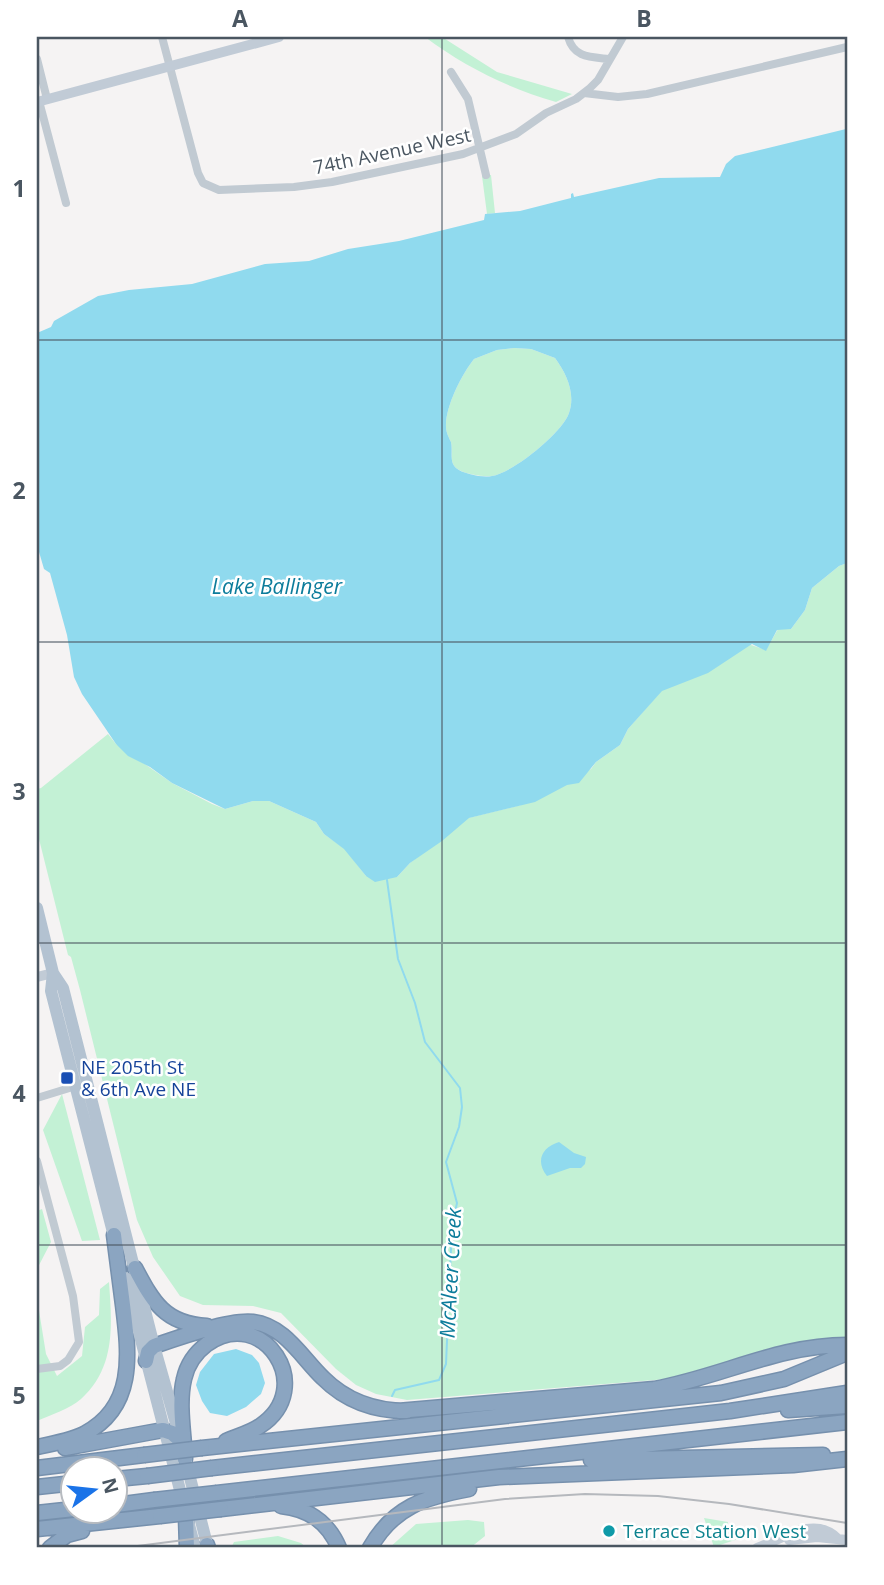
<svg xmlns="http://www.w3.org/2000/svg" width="884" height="1585" font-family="'Open Sans',sans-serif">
  <rect width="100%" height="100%" fill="#f5f3f3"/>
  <path fill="#c3f1d5" d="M425,37H442L497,72L572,94L556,102C507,88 464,66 425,37Z
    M491,175L495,213L487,214L482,176Z
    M514,348L531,349L555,358C566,373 576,393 569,413C563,432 513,473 492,476C483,477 463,474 456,468C449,462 453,451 451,442C449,438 446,432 446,427C445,407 462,374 474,359L497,350Z
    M847,563V1338C785,1342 728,1368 667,1379L407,1400L376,1394L356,1385L336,1369L281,1313L253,1306L203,1305L180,1296L153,1257L137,1220L80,990L71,957L68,955L37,831V789L41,788L108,734L116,744L172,783L212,804L225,809L253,801H269L316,822L324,834L345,849L366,876L397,877L410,863L468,818L521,805L591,769L596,762L620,745L628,729L662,690L748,644L766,650L778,629H791L805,610L812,588L839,566Z
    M62,1094L100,1240L82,1241L43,1130Z
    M42,1209L51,1242L37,1269V1211Z
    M109,1282C112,1325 116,1367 81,1399C70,1409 50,1415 37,1421V1298L46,1354L57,1376L82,1356L85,1327L99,1315L100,1289Z
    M704,1518L728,1522V1527L745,1531L747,1536L714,1547Z
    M468,1520L484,1522L485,1536L470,1548H389L416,1524Z
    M278,1536L301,1543L307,1548H231L234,1542Z"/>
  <path fill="#90daee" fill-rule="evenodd" d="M846,129L847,563L839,566L812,588L805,610L791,629L777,630L766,651L752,644L708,673L662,691L628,729L620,745L596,762L579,783L567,785L535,802L469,818L442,841L410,863L397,877L375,882L366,876L344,849L324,834L316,822L269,801H253L225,809L172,783L150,767L128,756L116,744L82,694L74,677L67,635L50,573L44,569L37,545V333L51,327L54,321L98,296L129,290L192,284L265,264L309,261L348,249L399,241L484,220L485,214L520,211L571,198V194L573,193L574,197L659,178L720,177L726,164L735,156ZM514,348L531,349L555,358C566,373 576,393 569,413C563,432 513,473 492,476C483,478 463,474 456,468C449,462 453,451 451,442C449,438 446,432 446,427C445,407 462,374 474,359L497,350Z
    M559,1142L574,1153L586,1157L585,1164L581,1168H570L547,1176C535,1161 542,1147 559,1142Z
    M236,1349L252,1355L259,1363L265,1383L261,1394L246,1407L227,1416L210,1413L202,1401L196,1385L200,1372L214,1354Z"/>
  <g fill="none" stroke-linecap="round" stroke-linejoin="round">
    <path stroke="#90daee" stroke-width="2" d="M387,880L398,959L415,1003L425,1042L460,1088L462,1107L459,1127L446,1162L457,1203L452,1226L446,1364L439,1380L395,1390L392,1396"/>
    <defs>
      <path id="highway" d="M135,1268C153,1302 165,1324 207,1326
        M146,1361L148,1352L154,1346C177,1338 230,1319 253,1322C285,1326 302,1358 323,1378C346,1401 375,1411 407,1411
        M788,1410L847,1406
        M398,1411L654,1389C721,1377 778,1345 847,1345
        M37,1447C52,1444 69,1441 84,1434C136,1407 129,1354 123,1305C120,1282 117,1259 114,1235
        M65,1448L163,1430L172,1433L181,1441
        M202,1448L721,1393L784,1379L847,1353
        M185,1459C184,1434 178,1404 184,1379C187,1365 195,1353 207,1344C263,1304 318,1388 260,1426C250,1433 237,1436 226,1441
        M591,1460L823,1455
        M37,1468L144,1455
        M212,1468L730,1411L847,1393
        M116,1479L147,1476
        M37,1487L74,1483
        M217,1493L847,1422
        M116,1505L154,1500
        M281,1506C309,1509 328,1522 339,1548
        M221,1509L499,1477L793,1465L847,1459
        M37,1513L74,1509
        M186,1516L187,1548
        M37,1529L160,1516
        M207,1545L208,1548
        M50,1548L67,1535L82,1531
        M370,1548C393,1507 425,1497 469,1489"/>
    </defs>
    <use href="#highway" stroke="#7690ad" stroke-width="17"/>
    <path stroke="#c1cad2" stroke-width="8" d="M162,37L198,173L203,183L219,190L294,187L332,182L463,154L516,134L546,113L576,99L589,89L598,80L623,37
      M568,37C574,58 590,57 609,59
      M37,59L47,99
      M451,72L468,99L486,175
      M584,93L618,97L647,94L847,47
      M39,101L66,203
      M37,1098L76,1086
      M37,1161L73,1296L79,1342L68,1360L60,1366L37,1369"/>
    <path stroke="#c1cbd6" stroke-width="10" d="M37,102L279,37
      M37,977L53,973
      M789,1540L817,1537L847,1540
      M757,1548C781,1540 813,1515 837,1538"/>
    <path stroke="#b3c2d1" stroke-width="12" d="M37,908L53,973L51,991L116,1244
      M53,973L63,988L154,1346L179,1434
      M125,1278L195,1548
      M186,1462L208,1548"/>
    <use href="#highway" stroke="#8ba5c1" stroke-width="14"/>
    <path stroke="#b5b8bd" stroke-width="2" d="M122,1548L505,1499L585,1494L658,1496L729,1504L847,1523"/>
    <defs>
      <path id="highway-bridge" d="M144,1455L202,1448
        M147,1476L212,1468
        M154,1500L217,1493
        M160,1516L221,1509"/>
    </defs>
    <use href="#highway-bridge" stroke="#7690ad" stroke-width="17" stroke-linecap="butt"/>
    <use href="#highway-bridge" stroke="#8ba5c1" stroke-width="14"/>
  </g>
  <path fill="none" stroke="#4a5661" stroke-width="2" stroke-opacity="0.55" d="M442,37V1548M37,340H847M37,642H847M37,943H847M37,1245H847"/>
  <rect fill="#1a4fb4" stroke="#fff" stroke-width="2.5" x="60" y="1071" width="14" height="14" rx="3.5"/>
  <circle fill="#0f9aa8" stroke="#fff" stroke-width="2.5" cx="609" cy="1531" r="7"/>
  <g text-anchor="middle" stroke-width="5" stroke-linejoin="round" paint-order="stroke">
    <g font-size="19" fill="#4a5661" stroke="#fff">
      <text transform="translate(392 151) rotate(-12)" y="7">74th Avenue West</text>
    </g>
    <g font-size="19" fill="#164399" stroke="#fff" text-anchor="start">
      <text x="81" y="1074">NE 205th St<tspan x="81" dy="22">&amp; 6th Ave NE</tspan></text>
    </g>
    <g font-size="19" fill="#0d838f" stroke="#fff" text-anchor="start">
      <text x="623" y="1538">Terrace Station West</text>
    </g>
    <g font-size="21" font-style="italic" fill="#0c7c9b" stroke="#fff">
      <text x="277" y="594">Lake Ballinger</text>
      <text transform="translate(451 1273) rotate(-87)" y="7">McAleer Creek</text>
    </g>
  </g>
  <rect width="884" height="1585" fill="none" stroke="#ffffff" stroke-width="77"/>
  <g transform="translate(94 1490) rotate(75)"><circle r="33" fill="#ffffff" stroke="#b7bbc0" stroke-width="2"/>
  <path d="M0-5L12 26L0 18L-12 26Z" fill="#1a73e8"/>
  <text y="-10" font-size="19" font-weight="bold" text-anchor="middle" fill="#4a5661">N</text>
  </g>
  <rect x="38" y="38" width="808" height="1508" fill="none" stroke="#4a5661" stroke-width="2.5"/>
  <g font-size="23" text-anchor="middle" font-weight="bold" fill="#4a5661">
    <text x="240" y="27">A</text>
    <text x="644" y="27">B</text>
    <text x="19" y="197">1</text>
    <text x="19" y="499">2</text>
    <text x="19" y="800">3</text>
    <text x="19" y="1102">4</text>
    <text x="19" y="1404">5</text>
  </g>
</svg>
